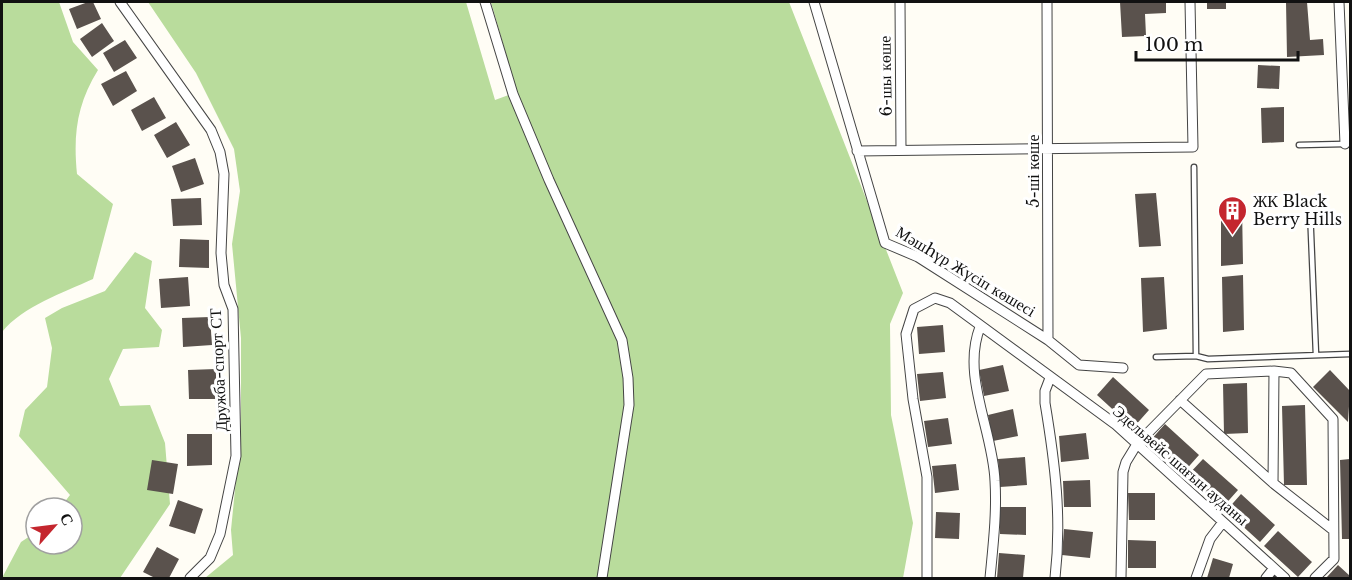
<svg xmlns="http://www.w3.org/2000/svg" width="1352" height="580" font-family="'Libre Baskerville',serif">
  <rect width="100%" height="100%" fill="#fffdf5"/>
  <path fill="#b9dc9c" d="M2,2H59L73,42L98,70C77,104 73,134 77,174L113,204L93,279C63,293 23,306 2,332Z
    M148,2H466L495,100L517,92L491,2H789L903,293L890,324L891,415L913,523L903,578H205L233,555L231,530L241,429V338L232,244L240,191L234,149L196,73Z
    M135,252L152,261L145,308L162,330L159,347L123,349L109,379L120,406L150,405L165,443L170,504L120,578H2L21,542L36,532V544H72V508H60L70,495L19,436L25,410L47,387L52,348L45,318L62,308L105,291Z"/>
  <path fill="#5a524d" d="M88,2H93L101,19L77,29L69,9Z
    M1120,2H1166V13L1145,14L1146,36L1122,37Z
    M1207,2H1226V9H1207Z
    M1286,2H1307L1310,40L1323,39L1324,55L1287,57Z
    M102,23L114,41L92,57L80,39Z
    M125,40L137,58L114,72L103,53Z
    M1258,65L1280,66L1279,89L1257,88Z
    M126,71L137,91L113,106L101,84Z
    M154,97L166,118L142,131L131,110Z
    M1284,107V142L1262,143L1261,108Z
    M176,122L190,145L167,158L154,135Z
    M195,158L204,184L181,192L172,166Z
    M1156,193L1161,246L1139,247L1135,194Z
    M201,198L202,225L173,226L171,199Z
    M1221,205L1242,206L1243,264L1221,266Z
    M180,239L209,240V268L179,267Z
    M1243,275L1244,330L1223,332L1222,277Z
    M188,277L190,306L161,308L159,279Z
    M1164,277L1167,329L1143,332L1141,278Z
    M210,317L212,345L183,347L182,318Z
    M943,325L945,352L919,354L917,327Z
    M1003,365L1009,391L984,396L979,370Z
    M216,369L217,399H189L188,370Z
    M1330,370L1350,391L1348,422L1313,387Z
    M943,372L946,398L920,401L917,374Z
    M1113,377L1149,410L1133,428L1097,395Z
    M1247,383L1248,433L1224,434L1223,384Z
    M1305,405L1307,485H1284L1282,406Z
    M1013,409L1018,436L993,441L988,415Z
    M948,418L952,444L928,447L924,421Z
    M1165,424L1199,455L1183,473L1149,442Z
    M1086,433L1089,459L1061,462L1059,436Z
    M187,434H212V465L187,466Z
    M1025,457L1027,485L1000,487L998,459Z
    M1203,459L1238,490L1222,508L1187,476Z
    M1350,459V539H1342L1340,460Z
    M152,460L178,464L173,494L147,490Z
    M956,464L959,490L935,493L932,466Z
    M1090,480L1091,507H1064L1063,481Z
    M1128,493H1155V520H1129Z
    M1241,494L1275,525L1260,542L1226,511Z
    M178,500L203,509L195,534L169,526Z
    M1000,507H1026V535L1000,534Z
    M936,512L960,513L959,539L935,538Z
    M1064,529L1093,532L1090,558L1062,555Z
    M1278,531L1312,562L1298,577L1264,546Z
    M1128,540L1156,541V568H1128Z
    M157,547L179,559L169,578H155L143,572Z
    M999,553L1025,555L1023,578H997Z
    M1213,558L1233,564L1229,578H1207Z
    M1338,565L1350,576V578H1326Z"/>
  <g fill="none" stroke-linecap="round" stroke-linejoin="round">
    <defs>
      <path id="lane" d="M1299,145L1344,144
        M1194,167L1196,356
        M1310,209L1316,355
        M1156,357L1196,356L1208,359L1350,354"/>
      <path id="street" d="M120,2L211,130L220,152L224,174L221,253L224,285L233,309L236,456L220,534L210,558L190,578
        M485,2L513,94L549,180L622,340L628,378L629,405L602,578
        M814,2L885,243L918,257L1048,340L1079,365L1123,368
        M900,2L901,150
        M1047,2L1048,340
        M1339,2L1345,144
        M857,151L1193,147L1190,2
        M980,327C961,376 993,430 995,481C997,513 993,546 990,578
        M1050,378L1045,391V403C1055,463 1062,518 1055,578
        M1180,400L1273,483L1333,530
        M1273,483L1274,371
        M927,578V477L913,399L906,334L914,309L935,298L950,303L1115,424L1285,578
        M1121,578L1123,472L1126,462L1137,444L1206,374L1274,371L1291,373L1333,419L1334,559L1315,578
        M1196,578L1210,539L1223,522
        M1266,578L1274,568"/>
    </defs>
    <use href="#lane" stroke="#444" stroke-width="7"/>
    <use href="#street" stroke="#444" stroke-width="11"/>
    <use href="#lane" stroke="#fff" stroke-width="4.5"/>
    <use href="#street" stroke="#fff" stroke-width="9"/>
  </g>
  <defs>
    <symbol id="building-pin" viewBox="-11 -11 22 30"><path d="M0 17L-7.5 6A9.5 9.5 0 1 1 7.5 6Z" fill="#c4262e" stroke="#fff"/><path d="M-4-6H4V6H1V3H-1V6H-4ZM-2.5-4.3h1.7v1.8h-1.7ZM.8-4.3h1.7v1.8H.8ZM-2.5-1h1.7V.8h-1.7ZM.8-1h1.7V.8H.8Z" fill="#fff"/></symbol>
  </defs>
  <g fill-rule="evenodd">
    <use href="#building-pin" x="1216" y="194" width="33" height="45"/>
  </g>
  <g text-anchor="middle" stroke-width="6" stroke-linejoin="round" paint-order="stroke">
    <g font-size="16" fill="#111" stroke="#fff">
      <text transform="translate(885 76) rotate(-91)" y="6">6-шы көше</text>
      <text transform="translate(1033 171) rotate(-90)" y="6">5-ші көше</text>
      <text transform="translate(966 271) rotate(31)" y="6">Мәшhүр Жүсіп көшесі</text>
      <text transform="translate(218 370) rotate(-93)" y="6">Дружба-спорт СТ</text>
      <text transform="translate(1181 465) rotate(41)" y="6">Эдельвейс шағын ауданы</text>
    </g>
    <g font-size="16" fill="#111" stroke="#fff" text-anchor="start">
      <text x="1253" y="207">ЖК Black<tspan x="1253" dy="18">Berry Hills</tspan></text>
    </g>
  </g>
  <rect width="1352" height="580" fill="none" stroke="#111111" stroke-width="6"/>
  <g transform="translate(54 526) rotate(62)"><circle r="28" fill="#ffffff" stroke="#a0a0a0" stroke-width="1.5"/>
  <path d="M0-4.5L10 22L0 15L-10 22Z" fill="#c4262e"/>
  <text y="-9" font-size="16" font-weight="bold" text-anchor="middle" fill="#111111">С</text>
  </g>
  <path d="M1136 51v9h162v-9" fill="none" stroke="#111111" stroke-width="3"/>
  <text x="1145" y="51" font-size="18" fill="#111111" stroke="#ffffff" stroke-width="4.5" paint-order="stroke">100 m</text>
</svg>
